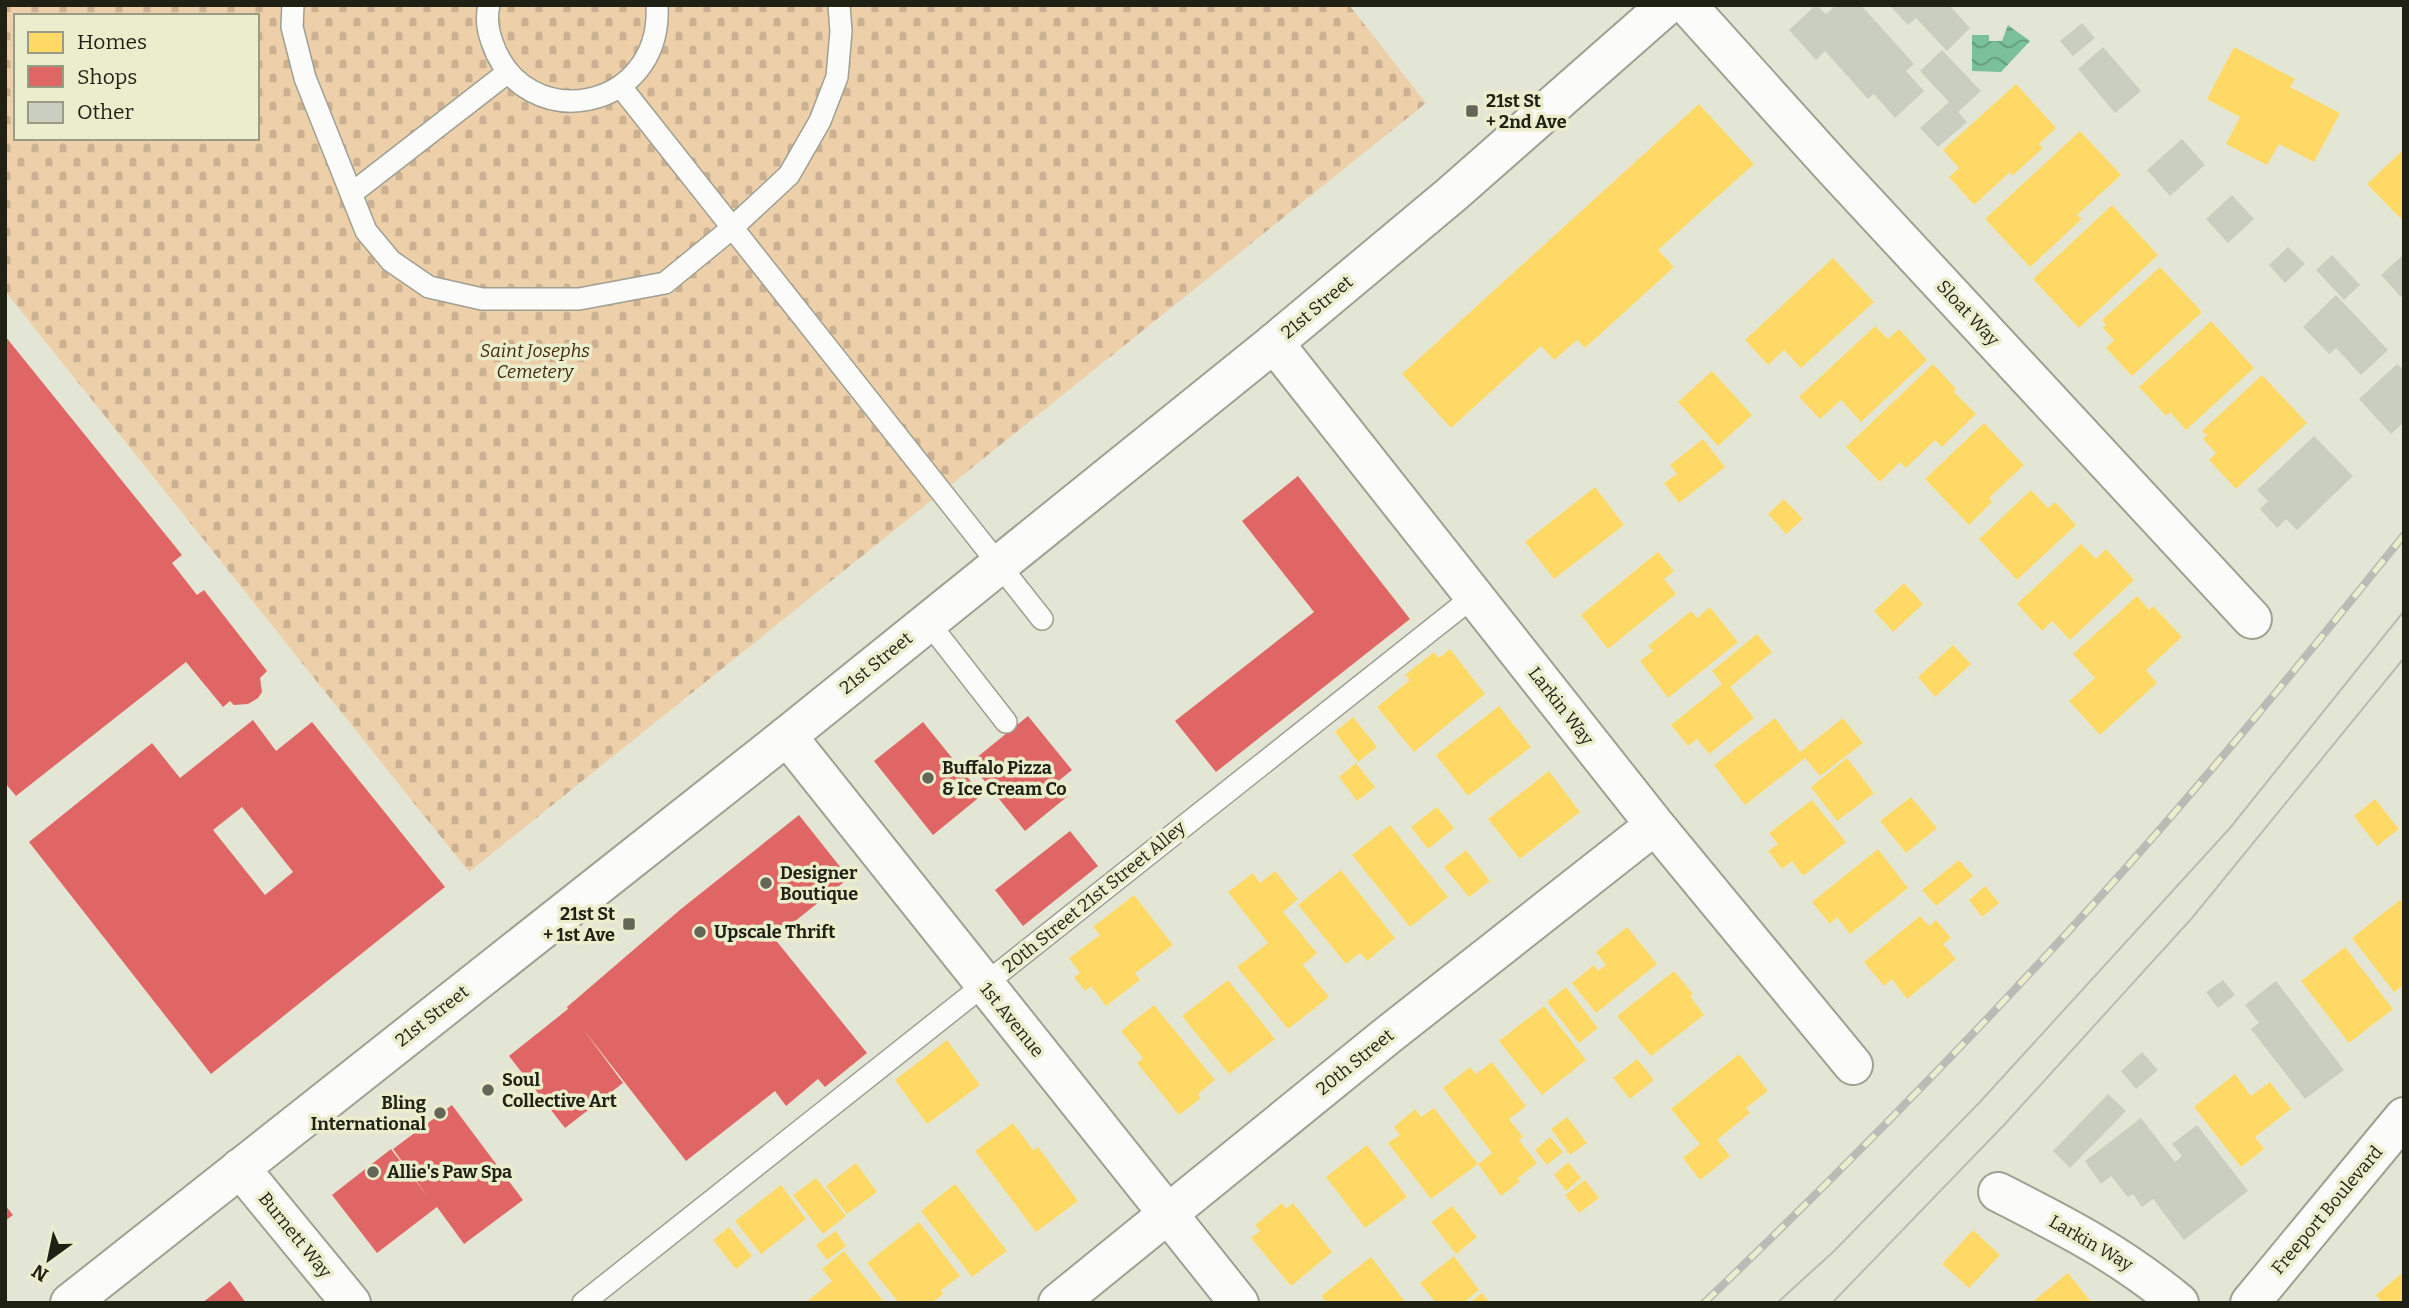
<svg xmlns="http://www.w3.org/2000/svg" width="2409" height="1308" font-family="Bitter,serif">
  <defs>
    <pattern id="cemetery-stones" width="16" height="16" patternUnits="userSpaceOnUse" patternTransform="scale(1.75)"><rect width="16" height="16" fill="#edcfa9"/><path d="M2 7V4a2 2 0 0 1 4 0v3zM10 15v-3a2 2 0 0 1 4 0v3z" fill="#cbb191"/></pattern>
    <pattern id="water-waves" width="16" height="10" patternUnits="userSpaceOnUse" patternTransform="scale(1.75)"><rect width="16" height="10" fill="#7ac098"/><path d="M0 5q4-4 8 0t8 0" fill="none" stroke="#639c7b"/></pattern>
  </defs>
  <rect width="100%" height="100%" fill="#e4e6d5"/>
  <path fill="url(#cemetery-stones)" fill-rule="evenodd" d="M5,5H1349L1426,103L469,872L5,291ZM16,16H257V138H16Z"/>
  <path fill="url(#water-waves)" d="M2008,25L2030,41L2001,72L1972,71V35H1989V41H2002Z"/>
  <path fill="#ffd966" d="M2234,47L2295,79L2290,87L2340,113L2314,162L2279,144L2267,165L2226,144L2240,117L2207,99Z
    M2016,84L2056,128L2039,144L2043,148L2012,176L2010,172L1974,205L1949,177L1959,168L1943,150Z
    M1699,104L1754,164L1658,250L1674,267L1585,348L1577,340L1554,360L1541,346L1451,428L1402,374Z
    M2080,131L2121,175L2077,215L2082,219L2030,267L1985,219Z
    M2404,149V222L2367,184Z
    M2112,205L2158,255L2079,328L2033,279Z
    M1833,258L1874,302L1801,368L1784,350L1768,365L1745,340Z
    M2160,267L2202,312L2132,376L2106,348L2114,340L2103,328L2106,325L2102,320Z
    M2211,321L2254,368L2186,430L2170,412L2166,416L2139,387Z
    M1875,326L1888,339L1899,329L1927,360L1861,422L1841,400L1820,419L1799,397Z
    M1933,364L1956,389L1954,392L1976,414L1942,447L1935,440L1906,468L1900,462L1880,482L1846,447Z
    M1712,371L1752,415L1718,446L1678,402Z
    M2262,375L2307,423L2236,489L2209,460L2216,453L2203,439L2207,435L2202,431Z
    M1984,423L2024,465L1989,498L1992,502L1969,525L1925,479Z
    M1703,439L1725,467L1679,503L1664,483L1677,474L1670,465Z
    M1595,487L1624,525L1554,579L1525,542Z
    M2031,490L2048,508L2055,502L2076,525L2017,580L1979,539Z
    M1784,499L1803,519L1786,534L1768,514Z
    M2081,544L2096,559L2106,549L2134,580L2070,640L2052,621L2042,631L2017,604Z
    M1658,552L1674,571L1664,579L1676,594L1608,649L1581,615Z
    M1904,583L1923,604L1893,632L1874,611Z
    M2137,596L2149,610L2153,606L2182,637L2146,670L2157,683L2100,735L2069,701L2095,678L2073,654Z
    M1710,607L1738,642L1668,698L1640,661L1653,651L1648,646L1691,611L1697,618Z
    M1757,634L1772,652L1730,687L1754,718L1709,754L1697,739L1688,746L1671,725L1722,684L1712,671Z
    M1953,645L1971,664L1935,697L1918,677Z
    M1450,649L1485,694L1414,752L1377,707L1410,680L1405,675L1434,652L1439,658Z
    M1499,706L1531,747L1468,796L1436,755Z
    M1353,717L1377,747L1358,762L1335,732Z
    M1775,718L1800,752L1843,718L1863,743L1820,776L1805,758L1745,805L1714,765Z
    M1847,758L1874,793L1837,821L1811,787Z
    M1356,763L1375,787L1357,801L1339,777Z
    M1549,771L1580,812L1520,859L1488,819Z
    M1911,797L1937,828L1906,853L1880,821Z
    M2375,799L2399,829L2377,846L2354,816Z
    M1812,800L1846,842L1803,876L1792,861L1782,869L1768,851L1778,844L1769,833Z
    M1437,807L1454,828L1428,849L1411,827Z
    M1390,825L1448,897L1410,927L1352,855Z
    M1878,849L1908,888L1850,934L1837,917L1830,924L1812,902Z
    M1466,850L1490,881L1469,897L1444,867Z
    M1959,860L1973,876L1936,906L1922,890Z
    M1341,870L1395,938L1367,961L1360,953L1346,964L1298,905Z
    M1275,871L1298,899L1283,912L1317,953L1303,965L1329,997L1288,1029L1237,967L1268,943L1228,892L1253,873L1260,883Z
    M1985,886L1999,903L1982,917L1969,900Z
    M1134,895L1173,945L1135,973L1140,980L1106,1006L1091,986L1085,991L1074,977L1080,973L1069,958L1100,935L1093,927Z
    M2400,900L2404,904V985L2394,992L2352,938Z
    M1920,916L1929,926L1936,920L1951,938L1943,944L1956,959L1907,999L1892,979L1884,986L1864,962Z
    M1627,927L1657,964L1596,1013L1572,983L1594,965L1598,971L1606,965L1596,952Z
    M2345,947L2393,1009L2349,1043L2301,981Z
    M1674,971L1693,994L1690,996L1704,1015L1651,1056L1617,1016Z
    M1228,980L1275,1039L1229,1074L1182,1016Z
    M1566,987L1598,1028L1579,1043L1547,1002Z
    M1154,1005L1215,1080L1198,1094L1201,1098L1179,1115L1137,1063L1143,1058L1121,1031Z
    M1544,1006L1586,1060L1542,1095L1499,1041Z
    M947,1040L980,1085L927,1124L895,1080Z
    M1739,1054L1768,1091L1746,1108L1750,1113L1717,1140L1730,1156L1700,1180L1683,1158L1700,1144L1671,1109Z
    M1637,1059L1654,1080L1630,1099L1613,1078Z
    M1492,1062L1526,1106L1509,1119L1523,1137L1519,1140L1537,1163L1518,1178L1520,1181L1501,1196L1478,1164L1431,1199L1388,1143L1400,1135L1394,1127L1415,1109L1421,1117L1434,1108L1478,1164L1492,1153L1443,1088L1470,1067L1476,1074Z
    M2235,1074L2251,1096L2270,1082L2291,1109L2255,1137L2264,1149L2241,1167L2194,1107Z
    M1567,1117L1587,1143L1570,1155L1551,1129Z
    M1013,1123L1033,1150L1038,1147L1078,1201L1036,1232L975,1151Z
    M1550,1137L1563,1152L1547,1165L1535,1150Z
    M1367,1145L1407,1197L1365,1228L1326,1177Z
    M1568,1162L1581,1178L1566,1191L1554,1175Z
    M856,1163L877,1192L847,1214L826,1186Z
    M816,1178L846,1216L823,1234L793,1195Z
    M1585,1180L1599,1198L1579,1213L1565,1195Z
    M955,1184L1007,1251L972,1277L921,1211Z
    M781,1185L806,1219L761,1254L735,1221Z
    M1282,1203L1286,1209L1293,1203L1332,1252L1291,1286L1251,1238L1260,1231L1255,1225Z
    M1452,1206L1477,1237L1456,1254L1431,1222Z
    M919,1222L960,1276L941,1290L943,1294L932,1303H899L867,1263Z
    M729,1227L752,1256L736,1269L713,1240Z
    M1973,1230L2000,1255L1969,1288L1942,1264Z
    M836,1231L846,1246L827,1260L816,1245Z
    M844,1251L885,1303H805L832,1281L822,1269Z
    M1454,1256L1479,1290L1463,1303H1436L1420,1283Z
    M1371,1257L1406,1303H1327L1321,1296Z
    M2068,1273L2092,1303H2031Z
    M2401,1274L2404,1278V1303H2382L2376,1295Z
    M1482,1293L1490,1303H1469Z"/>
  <path fill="#e06666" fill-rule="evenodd" d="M5,336L182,555L172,563L197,595L204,590L267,671L260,678L262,692L258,698L248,704L234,705L230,701L223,707L186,662L16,796L5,783Z
    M1298,476L1410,619L1216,772L1175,721L1314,612L1242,521Z
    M1028,716L1072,770L1057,782L1068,796L1025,831L970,763Z
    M253,720L276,751L312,722L445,887L211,1074L29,842L152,743L180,778ZM242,807L293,872L265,895L213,830Z
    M923,722L982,795L933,835L874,761Z
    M799,815L849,878L774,938L867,1053L825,1087L818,1079L786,1106L775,1091L686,1161L583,1029L623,1083L565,1128L509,1056L568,1009L567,1007L681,909Z
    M1070,831L1098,866L1023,926L995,890Z
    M452,1105L523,1200L464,1244L437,1207L377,1253L332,1195L391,1149L428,1197L393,1149Z
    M5,1205L13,1215L5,1221Z
    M230,1281L246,1303H202Z"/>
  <path fill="#c9cec1" d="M1816,5L1826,14L1836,5H1861L1914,64L1906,71L1924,91L1895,118L1874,94L1868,99L1825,51L1816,60L1789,30Z
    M1889,5H1949L1970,28L1947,51L1916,18L1908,25Z
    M2082,23L2095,38L2073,56L2060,41Z
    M2103,47L2141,91L2115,113L2078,69Z
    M1942,50L1981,91L1958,112L1967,122L1938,147L1920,128L1949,102L1920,71Z
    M2182,139L2205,165L2170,196L2147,170Z
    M2232,195L2254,219L2228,243L2206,219Z
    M2288,247L2305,264L2285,283L2269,265Z
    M2404,254V294L2401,297L2381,275Z
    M2332,255L2360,285L2344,300L2316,270Z
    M2336,295L2388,350L2361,375L2336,348L2329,354L2303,327Z
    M2397,364L2404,370V422L2391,434L2359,399Z
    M2314,436L2353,476L2297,530L2286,519L2277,528L2260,509L2268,501L2257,490Z
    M2223,980L2235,995L2218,1008L2206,992Z
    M2276,981L2344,1070L2305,1099L2251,1029L2259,1023L2245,1005Z
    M2142,1052L2158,1070L2136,1089L2121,1071Z
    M2108,1094L2126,1111L2070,1168L2053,1151Z
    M2141,1118L2175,1162L2182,1156L2172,1144L2197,1125L2248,1191L2184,1240L2153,1199L2142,1207L2133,1194L2128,1197L2111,1176L2101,1184L2085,1161Z"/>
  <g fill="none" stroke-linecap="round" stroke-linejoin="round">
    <defs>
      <path id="service" d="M293,5L292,27L305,78L366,231L391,261L429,287L482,299H579L665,283L731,229L789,175L820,121L837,77L841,31L839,5
        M489,5C486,17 488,31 492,42C524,137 663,112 657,5
        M621,87L1042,619
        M351,194L508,72
        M928,622L1006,722
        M583,1303L1474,596"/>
      <path id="minor" d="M1687,5L1832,166L2252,619
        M1274,343L1655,825L1853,1065
        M787,736L1239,1303
        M240,1168L351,1303
        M1998,1192C2065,1226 2120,1254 2179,1303
        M1058,1303L1388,1035L1655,825"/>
      <path id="tertiary" d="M2250,1303L2404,1117"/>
      <path id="primary" d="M70,1303L787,736L1274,343L1451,195L1667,5"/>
    </defs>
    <use href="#service" stroke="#9fa092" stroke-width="24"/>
    <use href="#minor" stroke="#9fa092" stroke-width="42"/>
    <use href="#tertiary" stroke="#9fa092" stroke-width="42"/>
    <use href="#primary" stroke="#9fa092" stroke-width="42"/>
    <use href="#service" stroke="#fbfbf9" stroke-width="21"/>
    <use href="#minor" stroke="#fbfbf9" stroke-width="38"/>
    <use href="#tertiary" stroke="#fbfbf9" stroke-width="38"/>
    <use href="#primary" stroke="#fbfbf9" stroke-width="38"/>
    <path stroke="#babbb6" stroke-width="2" d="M1777,1303L1833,1252L1979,1103L2230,828L2404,611
      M1832,1303L2004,1125L2192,918L2404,658"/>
    <defs>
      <path id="rail" d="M1704,1303C1840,1173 1972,1038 2098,899C2205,781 2305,658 2404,535"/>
    </defs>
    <use href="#rail" stroke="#babbb6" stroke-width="8"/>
    <use href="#rail" stroke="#eaeecd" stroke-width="5" stroke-dasharray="16" stroke-linecap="butt"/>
  </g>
  <g fill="#646658" stroke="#eaeecd" stroke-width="2.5">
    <rect x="1465" y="104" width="14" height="14" rx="3.5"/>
    <circle cx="928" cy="778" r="7"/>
    <circle cx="766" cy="883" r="7"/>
    <rect x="622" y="917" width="14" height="14" rx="3.5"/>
    <circle cx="700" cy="932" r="7"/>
    <circle cx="488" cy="1090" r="7"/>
    <circle cx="440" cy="1113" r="7"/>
    <circle cx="373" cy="1172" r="7"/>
  </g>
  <g text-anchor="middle" stroke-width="7" stroke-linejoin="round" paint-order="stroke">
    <g font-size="18" font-weight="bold" fill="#1f2115" stroke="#eaeecd" text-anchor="start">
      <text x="1486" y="107">21st St<tspan x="1486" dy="21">+ 2nd Ave</tspan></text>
      <text x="942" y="774">Buffalo Pizza<tspan x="942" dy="21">&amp; Ice Cream Co</tspan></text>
      <text x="780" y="879">Designer<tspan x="780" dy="21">Boutique</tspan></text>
      <text x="615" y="920" text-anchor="end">21st St<tspan x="615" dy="21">+ 1st Ave</tspan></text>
      <text x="714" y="938">Upscale Thrift</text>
      <text x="502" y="1086">Soul<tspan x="502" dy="21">Collective Art</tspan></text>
      <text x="426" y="1109" text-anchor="end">Bling<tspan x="426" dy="21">International</tspan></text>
      <text x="387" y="1178">Allie's Paw Spa</text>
    </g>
    <g font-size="18" fill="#1f2115" stroke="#eaeecd">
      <text transform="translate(1317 307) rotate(-40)" y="6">21st Street</text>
      <text transform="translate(1968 313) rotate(47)" y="6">Sloat Way</text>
      <text transform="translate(876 663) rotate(-39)" y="6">21st Street</text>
      <text transform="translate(1561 706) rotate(52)" y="6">Larkin Way</text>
      <text transform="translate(1094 897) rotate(-39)" y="6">20th Street 21st Street Alley</text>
      <text transform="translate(432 1016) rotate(-38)" y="6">21st Street</text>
      <text transform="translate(1012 1020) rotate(51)" y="6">1st Avenue</text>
      <text transform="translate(1355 1062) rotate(-39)" y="6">20th Street</text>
      <text transform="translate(2327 1210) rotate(-50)" y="6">Freeport Boulevard</text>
      <text transform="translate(295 1235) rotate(51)" y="6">Burnett Way</text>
      <text transform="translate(2091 1243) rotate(30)" y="6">Larkin Way</text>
    </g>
    <g font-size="18" font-style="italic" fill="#432809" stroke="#eaeecd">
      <text x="535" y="357">Saint Josephs<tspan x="535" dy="21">Cemetery</tspan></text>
    </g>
  </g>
  <rect width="2409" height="1308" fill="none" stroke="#1f2115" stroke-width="14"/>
  <rect x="14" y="14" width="245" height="126" fill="#eaeecd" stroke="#999c83" stroke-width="2"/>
  <rect x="28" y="32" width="35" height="21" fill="#ffd966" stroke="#999c83" stroke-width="2"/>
  <text x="77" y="49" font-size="21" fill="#1f2115">Homes</text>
  <rect x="28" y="66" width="35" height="21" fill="#e06666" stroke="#999c83" stroke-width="2"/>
  <text x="77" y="84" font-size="21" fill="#1f2115">Shops</text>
  <rect x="28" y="102" width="35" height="21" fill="#c9cec1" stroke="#999c83" stroke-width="2"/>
  <text x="77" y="119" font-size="21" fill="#1f2115">Other</text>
  <g transform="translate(49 1259) rotate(213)" stroke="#eaeecd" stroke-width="5" paint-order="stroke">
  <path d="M0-5L12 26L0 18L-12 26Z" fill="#1f2115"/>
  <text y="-10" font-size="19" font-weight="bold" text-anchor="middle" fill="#1f2115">N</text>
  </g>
</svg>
